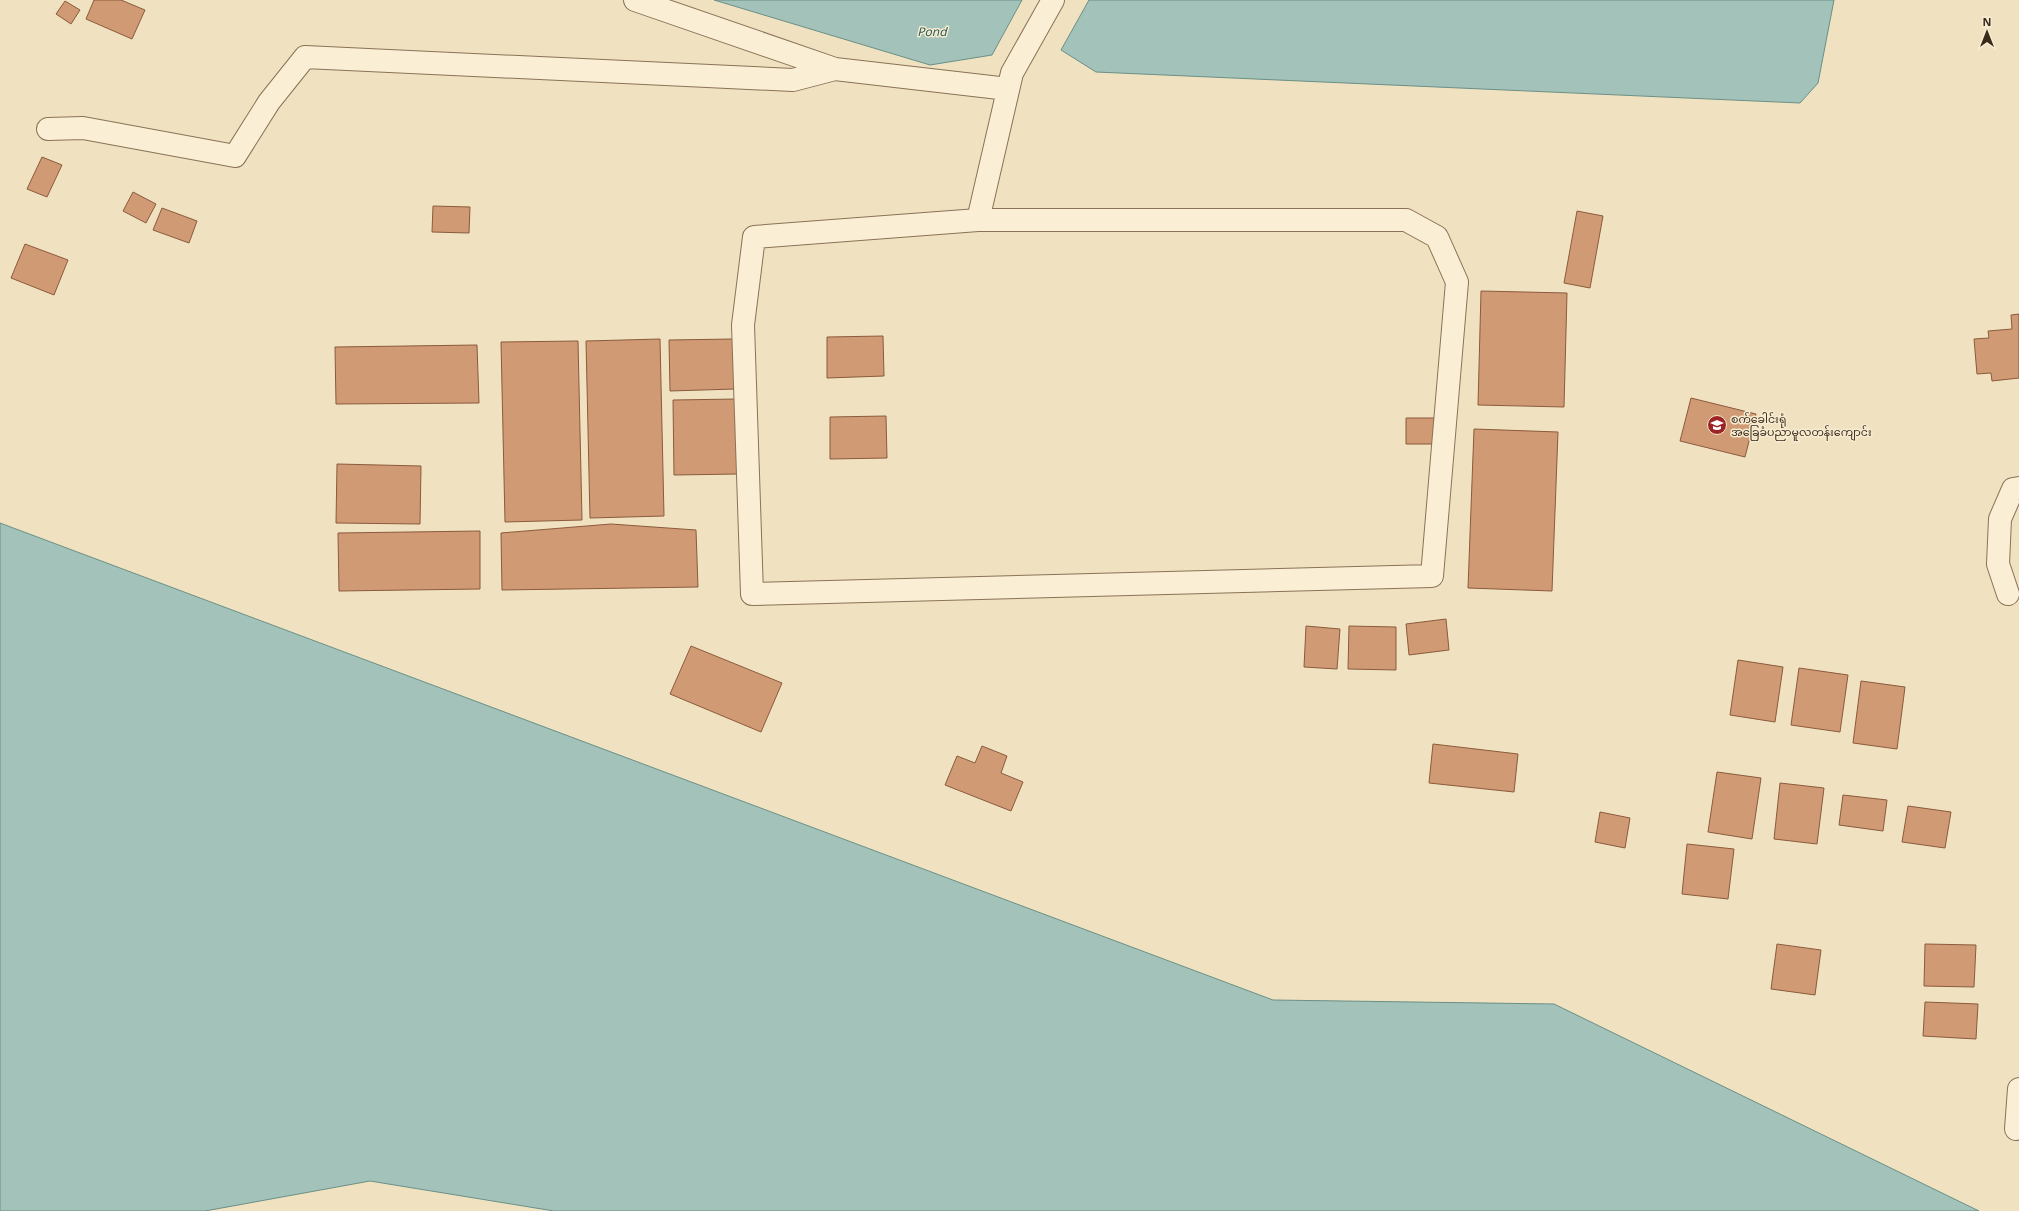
<svg xmlns="http://www.w3.org/2000/svg" width="2019" height="1211" font-family="Georgia,'Noto Sans Myanmar',serif">
  <rect width="100%" height="100%" fill="#f0e1c0"/>
  <path fill="#a3c2b9" stroke="#6a9086" d="M714,0H1022L992,55L930,65Z
    M1089,0H1834L1818,83L1800,103L1096,72L1061,50Z
    M0,523L1273,1000L1554,1004L1979,1211H554L370,1181L205,1211H0Z"/>
  <path fill="#d09a74" stroke="#8a5b3c" d="M94,0H121L145,10L132,39L86,19Z
    M65,1L80,10L71,24L56,14Z
    M42,157L62,165L47,197L27,189Z
    M133,192L156,204L146,223L123,211Z
    M433,206L470,207L469,233L432,232Z
    M162,208L197,221L189,243L153,230Z
    M1577,211L1603,216L1590,288L1564,283Z
    M25,244L68,260L54,295L11,278Z
    M1481,291L1567,293L1564,407L1478,405Z
    M2019,314V378L1992,381L1991,373L1977,374L1974,339L1989,338L1988,331L2012,329L2011,315Z
    M883,336L884,376L827,378V337Z
    M660,339L664,516L590,518L586,341Z
    M733,339L735,389L670,391L669,340Z
    M578,341L582,520L505,522L501,342Z
    M477,345L479,403L336,404L335,347Z
    M1691,398L1756,414L1745,457L1680,441Z
    M737,399L738,474L674,475L673,400Z
    M886,416L887,458L830,459V417Z
    M1406,418H1438V444H1406Z
    M1474,429L1558,432L1552,591L1468,588Z
    M337,464L421,466L420,524L336,523Z
    M611,524L696,530L698,587L502,590L501,533Z
    M480,531V589L339,591L338,533Z
    M1446,619L1449,650L1409,655L1406,624Z
    M1306,626L1340,629L1337,669L1304,667Z
    M1349,626L1396,627V670L1348,669Z
    M691,646L782,683L761,732L670,694Z
    M1738,660L1783,667L1775,722L1730,715Z
    M1799,668L1848,675L1840,732L1791,725Z
    M1861,681L1905,687L1897,749L1853,743Z
    M1433,744L1518,754L1514,792L1429,783Z
    M982,746L1007,756L1001,773L1023,782L1011,811L945,785L957,756L975,763Z
    M1717,772L1761,778L1752,839L1708,832Z
    M1780,783L1824,788L1817,844L1774,839Z
    M1843,795L1887,800L1883,831L1839,825Z
    M1908,806L1951,812L1945,848L1902,842Z
    M1600,812L1630,818L1625,848L1595,842Z
    M1687,844L1734,849L1728,899L1682,894Z
    M1777,944L1821,950L1815,995L1771,989Z
    M1925,944L1976,945L1974,987L1924,986Z
    M1925,1002L1978,1004L1976,1039L1923,1036Z"/>
  <g fill="none" stroke-linecap="round" stroke-linejoin="round">
    <defs>
      <path id="street" d="M635,0L835,69
        M48,129L83,128L235,156L269,102L305,57L793,80L835,69L1008,89
        M978,220H1406L1437,237L1457,282L1432,576L752,594L743,325L754,237Z
        M978,220L1012,73L1053,0
        M2008,594L1998,564L2000,519L2013,489L2019,488
        M2016,1129L2019,1089"/>
    </defs>
    <use href="#street" stroke="#8a7257" stroke-width="24"/>
    <use href="#street" stroke="#faefd4" stroke-width="22"/>
  </g>
  <defs>
    <symbol id="school-disc" viewBox="-11 -11 22 22"><circle r="9.5" fill="#9c2426" stroke="#f7ecd0"/><path d="M0-5L7-2L0 1L-7-2ZM-4 1L0 2.5L4 1V4Q0 6-4 4Z" fill="#fff"/></symbol>
  </defs>
  <g fill-rule="evenodd">
    <use href="#school-disc" x="1706" y="414" width="22" height="22"/>
  </g>
  <g text-anchor="middle" stroke-width="3" stroke-linejoin="round" paint-order="stroke">
    <g font-size="11" fill="#392a1c" stroke="#f7ecd0" text-anchor="start">
      <text x="1731" y="423">စက်ခေါင်းရုံ<tspan x="1731" dy="13">အခြေခံပညာမူလတန်းကျောင်း</tspan></text>
    </g>
    <g font-size="12" font-style="italic" fill="#2b5956" stroke="#f7ecd0">
      <text x="932" y="36">Pond</text>
    </g>
  </g>
  <g transform="translate(1987 32)" stroke="#f7ecd0" stroke-width="3" paint-order="stroke">
  <path d="M0-3L7 15L0 10L-7 15Z" fill="#392a1c"/>
  <text y="-6" font-size="11" font-weight="bold" text-anchor="middle" fill="#392a1c">N</text>
  </g>
</svg>
